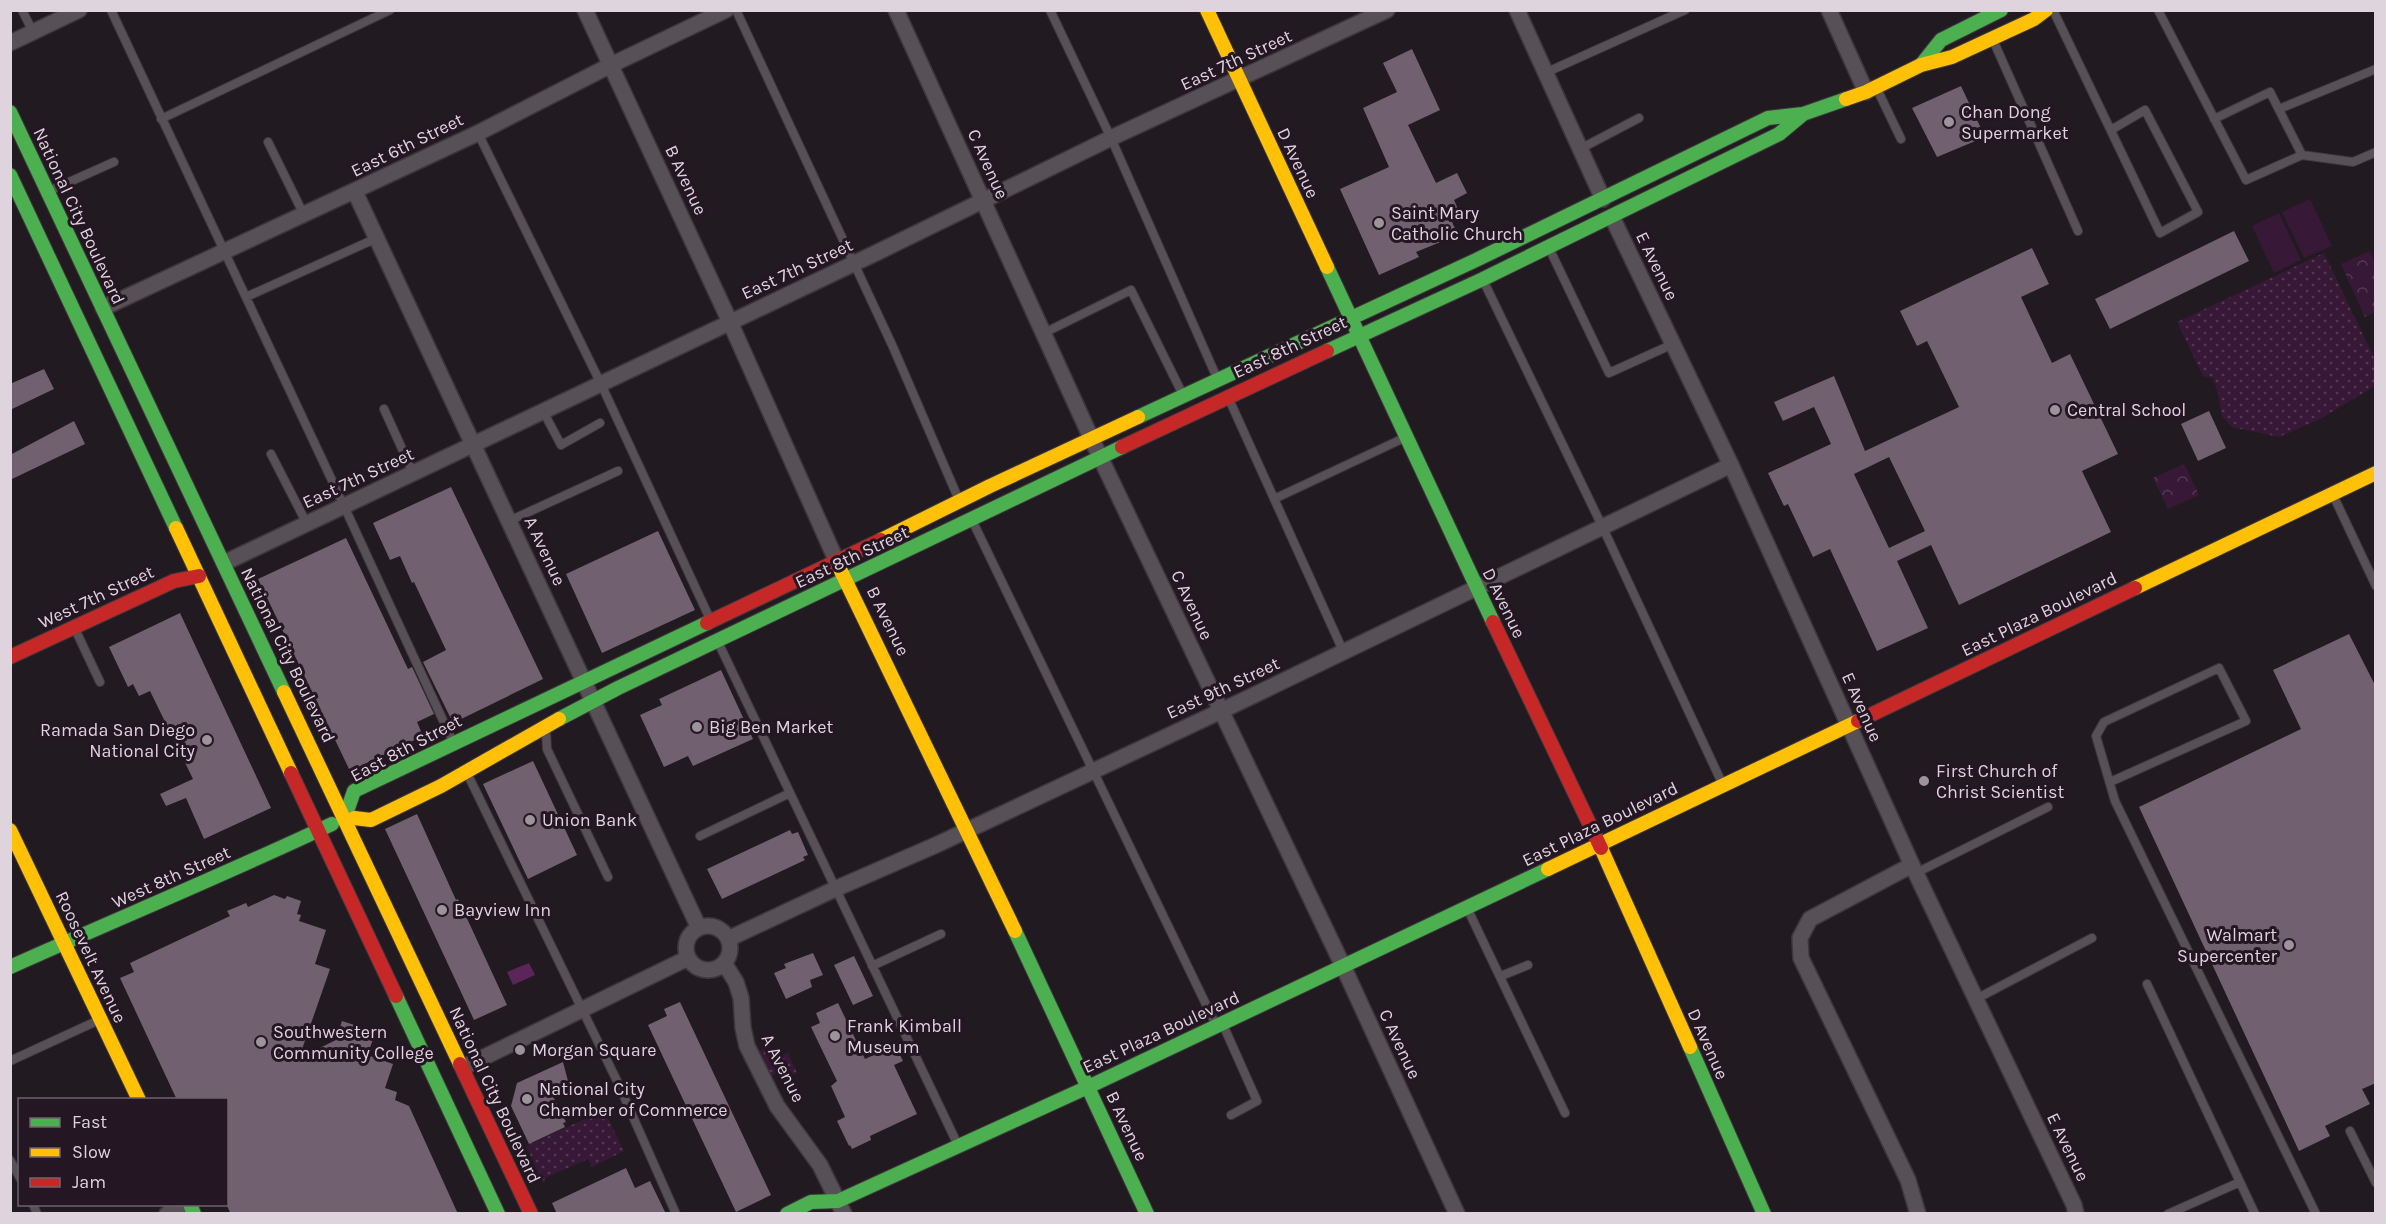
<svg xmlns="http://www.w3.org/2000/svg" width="2386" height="1224" font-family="Karla,sans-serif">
  <defs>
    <pattern id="grass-dots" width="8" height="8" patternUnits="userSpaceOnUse" patternTransform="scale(1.5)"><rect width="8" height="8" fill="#381837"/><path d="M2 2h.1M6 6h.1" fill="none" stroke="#543954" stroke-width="1.8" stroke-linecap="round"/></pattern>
    <pattern id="park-crowns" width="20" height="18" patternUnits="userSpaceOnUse" patternTransform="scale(1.5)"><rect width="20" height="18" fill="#381837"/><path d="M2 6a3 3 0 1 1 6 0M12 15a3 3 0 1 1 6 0" fill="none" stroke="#543954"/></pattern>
  </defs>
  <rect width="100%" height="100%" fill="#221a21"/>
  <path fill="url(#grass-dots)" d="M2324,253L2375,360V386L2320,419L2279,437L2232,427L2222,416L2218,393L2213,378L2203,376L2177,322Z
    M769,1047L774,1059L788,1053L797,1073L788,1077L784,1070L770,1077L759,1051Z
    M604,1110L624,1151L592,1167L588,1159L545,1178L546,1181L543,1183L526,1146Z"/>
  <path fill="url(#park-crowns)" d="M2370,251L2375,263V312L2365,317L2341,264Z
    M2184,464L2199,495L2168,509L2153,478Z"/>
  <path fill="#381837" d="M2310,199L2332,246L2304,258L2282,212Z
    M2279,213L2301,260L2274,273L2252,226Z"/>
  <path fill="#5c255a" d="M529,963L535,975L513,985L507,972Z"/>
  <path fill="#71606f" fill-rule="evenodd" d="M1412,49L1440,110L1408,125L1436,183L1457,173L1467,193L1454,200L1462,218L1452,222L1458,235L1416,252L1419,257L1379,275L1340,189L1389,167L1363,108L1397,92L1383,63Z
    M1961,86L1985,137L1937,157L1912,108Z
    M2234,231L2249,261L2110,329L2095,299Z
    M2032,248L2049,284L2021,297L2052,363L2070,354L2118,454L2082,471L2111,532L1959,605L1931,545L1897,561L1928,628L1877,651L1830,549L1813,557L1788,504L1784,506L1768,473L1831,444L1814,407L1783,421L1774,402L1834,376L1865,451L1959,407L1927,341L1917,346L1900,311ZM1889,457L1925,531L1889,548L1854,474Z
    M44,369L54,389L10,410V384Z
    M2209,411L2226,448L2198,461L2181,424Z
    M74,421L85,444L10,480V455Z
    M451,487L543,679L453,723L423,662L446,650L414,582L412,583L400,556L390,560L373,523Z
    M658,531L695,610L602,653L566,574Z
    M346,538L408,669L412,667L434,714L417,722L423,736L350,771L258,579Z
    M180,613L271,808L204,839L186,798L166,806L160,794L193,779L150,691L139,696L133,684L128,687L109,647Z
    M2349,634L2376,687V1083L2362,1089L2370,1104L2325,1126L2330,1136L2299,1151L2139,807L2301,729L2273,670Z
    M721,670L753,739L693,766L688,756L664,767L640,715L662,705L659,699Z
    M533,761L577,855L528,879L483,784Z
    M417,814L456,900L458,899L507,1005L474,1020L385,829Z
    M790,830L792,834L798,832L808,855L803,857L805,860L722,899L707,869Z
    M274,895L285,899L287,896L301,901L297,914L301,915L299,921L326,930L315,964L330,969L299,1058L336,1040L342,1021L376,1032L367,1055L393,1064L385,1088L397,1092L395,1100L409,1106L458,1214H231L226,1204V1100H177L120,978L134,972L130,963L230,916L227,911L246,903L248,907Z
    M813,953L823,975L810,980L812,987L786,999L774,973L786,968L784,964Z
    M854,956L873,996L853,1005L834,965Z
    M680,1002L771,1195L736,1212L648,1025L667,1016L664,1009Z
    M838,1003L865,1059L895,1045L903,1061L894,1065L917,1114L870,1136L871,1140L852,1149L850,1145L849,1146L837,1121L845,1117L831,1086L837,1081L811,1027L820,1023L816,1013Z
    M563,1062L568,1081L549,1089L566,1122L563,1123L565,1127L529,1144L511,1106L517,1083Z
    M626,1168L635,1188L650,1181L666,1214H557L552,1203Z"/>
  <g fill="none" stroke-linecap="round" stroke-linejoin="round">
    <defs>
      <path id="lane" d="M22,10L33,32
        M111,10L344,506L453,742
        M736,10L893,347L959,500
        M1050,10L1111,138L1217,378
        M2053,10L2160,233L2198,212L2145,110L2111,130
        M2158,10L2246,180L2302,155L2270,92L2214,119
        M1993,40L2078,231
        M1545,73L1685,10
        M1877,89L1901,139
        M2279,109L2376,69
        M161,119L390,10
        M478,133L601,384L710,619
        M268,142L304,215
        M1580,149L1639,118
        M2302,155L2353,162L2376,152
        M49,191L114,162
        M1549,248L1609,373L1673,344
        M1484,282L1603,528L1722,783
        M246,297L377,238
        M1044,333L1131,290L1182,393
        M1228,397L1344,653
        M384,409L413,473
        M543,411L561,445L600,423
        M271,454L307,524
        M2333,495L2376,586
        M1274,499L1404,438
        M972,520L1215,1023
        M509,521L618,471
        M75,629L100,682
        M718,642L957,1143
        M546,731L547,749L608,877
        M467,773L618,1083L676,1214
        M2110,782L2246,721L2219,668L2104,722L2096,736L2115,801L2316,1214
        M700,836L790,793
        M1916,873L2048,807
        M1469,912L1565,1113
        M872,966L941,934
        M1501,976L1528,965
        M2147,984L2255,1214
        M1976,999L2092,938
        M1224,1027L1257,1101L1231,1115
        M10,1061L99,1020
        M2350,1131L2376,1183
        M10,1160L20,1178
        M33,1204L37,1214
        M2168,1214L2240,1182"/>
      <path id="street" d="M585,10L730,322L837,562
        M896,10L1092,440L1343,966L1457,1214
        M1517,10L1603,199
        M1829,10L1866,92
        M10,43L79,10
        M355,192L699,928
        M1612,217L1731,465L1912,865L2074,1205L2076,1214
        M103,308L478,133L611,65L726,10
        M224,563L878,252L1111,138L1387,10
        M1912,865L1810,919L1800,938L1801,958L1908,1180L1918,1214
        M686 948a22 22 0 1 1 44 0a22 22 0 1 1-44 0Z
        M728,939L835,889L936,845L1221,711L1731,465
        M724,963L736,982L741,998L743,1028L747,1046L777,1106L820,1165L844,1214
        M468,1065L688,958
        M167,1214L185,1204"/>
      <path id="fast" d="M1921,65L1941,40L2001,10
        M10,112L284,692
        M10,175L176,528
        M1327,267L1493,622
        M1327,351L1483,279L1779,134L1803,114
        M1138,417L1474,261L1768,118L1803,114L1846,99
        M559,719L618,688L1122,447
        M354,818L345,817L354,791L707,623
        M1015,931L1147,1214
        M10,967C117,919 226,874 332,824
        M396,996L498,1214
        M1690,1047L1764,1214
        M190,1204L194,1214
        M787,1214L811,1202L838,1201L1088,1087L1548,869"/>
      <path id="slow" d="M1207,10L1327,267
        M1846,99L1866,92L1921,65L1952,57L2034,19L2046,10
        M176,528L291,773
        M881,540L990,486L1138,417
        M839,567L1015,931
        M2135,588L2376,473
        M284,692L460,1064
        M354,818L371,820L441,786L559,719
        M10,830L139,1100
        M1601,848L1690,1047
        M1548,869L1858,721"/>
      <path id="jam" d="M1122,447L1327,351
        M1493,622L1601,848
        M707,623L881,540
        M10,657L174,581L199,576
        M1858,721L2135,588
        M291,773L396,996
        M460,1064L531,1214"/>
    </defs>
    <use href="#lane" stroke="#3d373c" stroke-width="10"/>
    <use href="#street" stroke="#3d373c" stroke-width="18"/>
    <use href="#fast" stroke="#3d373c" stroke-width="16"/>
    <use href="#slow" stroke="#3d373c" stroke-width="16"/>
    <use href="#jam" stroke="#3d373c" stroke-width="16"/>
    <use href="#lane" stroke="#575056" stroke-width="8"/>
    <use href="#street" stroke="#575056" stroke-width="15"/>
    <use href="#fast" stroke="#4caf50" stroke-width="14"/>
    <use href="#slow" stroke="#ffc107" stroke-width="14"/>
    <use href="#jam" stroke="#c62828" stroke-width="14"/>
  </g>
  <g fill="#9d939b" stroke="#251624" stroke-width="2">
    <circle cx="1949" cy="122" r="6"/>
    <circle cx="1379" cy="223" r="6"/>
    <circle cx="2055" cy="410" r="6"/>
    <circle cx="697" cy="727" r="6"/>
    <circle cx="207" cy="740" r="6"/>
    <circle cx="1924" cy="781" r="6"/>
    <circle cx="530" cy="820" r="6"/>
    <circle cx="442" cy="910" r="6"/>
    <circle cx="2289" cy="945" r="6"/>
    <circle cx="835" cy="1036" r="6"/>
    <circle cx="261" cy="1042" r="6"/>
    <circle cx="520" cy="1050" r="6"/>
    <circle cx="527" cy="1099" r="6"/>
  </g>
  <g text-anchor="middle" stroke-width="6" stroke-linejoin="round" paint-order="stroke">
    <g font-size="18" fill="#dfd4dd" stroke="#251624">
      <text transform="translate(1236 60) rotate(-25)" y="6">East 7th Street</text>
      <text transform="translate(407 145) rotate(-26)" y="6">East 6th Street</text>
      <text transform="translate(1298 163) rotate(65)" y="6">D Avenue</text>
      <text transform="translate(988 164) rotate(66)" y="6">C Avenue</text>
      <text transform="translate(686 180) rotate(65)" y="6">B Avenue</text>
      <text transform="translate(79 216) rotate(65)" y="6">National City Boulevard</text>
      <text transform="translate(1657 266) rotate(64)" y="6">E Avenue</text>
      <text transform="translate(797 269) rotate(-25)" y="6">East 7th Street</text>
      <text transform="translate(1290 347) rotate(-25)" y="6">East 8th Street</text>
      <text transform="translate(358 478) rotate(-25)" y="6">East 7th Street</text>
      <text transform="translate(545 551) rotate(65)" y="6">A Avenue</text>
      <text transform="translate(852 557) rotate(-25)" y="6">East 8th Street</text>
      <text transform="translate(96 597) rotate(-25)" y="6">West 7th Street</text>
      <text transform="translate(1504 603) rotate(64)" y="6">D Avenue</text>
      <text transform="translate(1192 605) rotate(65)" y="6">C Avenue</text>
      <text transform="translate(2039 614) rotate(-26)" y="6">East Plaza Boulevard</text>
      <text transform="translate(888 621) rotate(64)" y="6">B Avenue</text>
      <text transform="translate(288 655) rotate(64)" y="6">National City Boulevard</text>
      <text transform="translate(1223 688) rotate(-25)" y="6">East 9th Street</text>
      <text transform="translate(1862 707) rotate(66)" y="6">E Avenue</text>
      <text transform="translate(406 748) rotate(-28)" y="6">East 8th Street</text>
      <text transform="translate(1600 824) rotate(-26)" y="6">East Plaza Boulevard</text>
      <text transform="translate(171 877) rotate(-24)" y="6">West 8th Street</text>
      <text transform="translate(91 957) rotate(65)" y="6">Roosevelt Avenue</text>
      <text transform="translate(1161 1032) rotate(-25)" y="6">East Plaza Boulevard</text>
      <text transform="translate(1400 1044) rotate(65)" y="6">C Avenue</text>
      <text transform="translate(1708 1044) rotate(66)" y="6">D Avenue</text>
      <text transform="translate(783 1068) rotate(63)" y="6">A Avenue</text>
      <text transform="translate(495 1095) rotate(65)" y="6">National City Boulevard</text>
      <text transform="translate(1127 1126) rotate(65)" y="6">B Avenue</text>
      <text transform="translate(2068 1147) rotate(64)" y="6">E Avenue</text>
    </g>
    <g font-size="18" fill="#dfd4dd" stroke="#251624" text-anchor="start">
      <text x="1961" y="118">Chan Dong<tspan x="1961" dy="21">Supermarket</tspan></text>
      <text x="1391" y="219">Saint Mary<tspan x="1391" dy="21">Catholic Church</tspan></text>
      <text x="2067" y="416">Central School</text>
      <text x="709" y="733">Big Ben Market</text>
      <text x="195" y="736" text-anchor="end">Ramada San Diego<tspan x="195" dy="21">National City</tspan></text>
      <text x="1936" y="777">First Church of<tspan x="1936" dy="21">Christ Scientist</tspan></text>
      <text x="542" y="826">Union Bank</text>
      <text x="454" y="916">Bayview Inn</text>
      <text x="2277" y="941" text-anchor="end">Walmart<tspan x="2277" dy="21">Supercenter</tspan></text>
      <text x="847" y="1032">Frank Kimball<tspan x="847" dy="21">Museum</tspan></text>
      <text x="273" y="1038">Southwestern<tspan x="273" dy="21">Community College</tspan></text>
      <text x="532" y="1056">Morgan Square</text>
      <text x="539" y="1095">National City<tspan x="539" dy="21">Chamber of Commerce</tspan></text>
    </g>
  </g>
  <rect width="2386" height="1224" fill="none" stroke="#dfd4dd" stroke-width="24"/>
  <rect x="18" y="1098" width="210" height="108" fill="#251624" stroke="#6f626e" stroke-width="1.5"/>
  <rect x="30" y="1118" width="30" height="9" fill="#4caf50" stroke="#6f626e" stroke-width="1.5"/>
  <text x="72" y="1128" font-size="18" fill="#dfd4dd">Fast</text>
  <rect x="30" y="1148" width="30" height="9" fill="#ffc107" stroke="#6f626e" stroke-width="1.5"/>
  <text x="72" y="1158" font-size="18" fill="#dfd4dd">Slow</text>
  <rect x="30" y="1178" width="30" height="9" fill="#c62828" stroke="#6f626e" stroke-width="1.5"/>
  <text x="72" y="1188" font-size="18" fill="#dfd4dd">Jam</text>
</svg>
